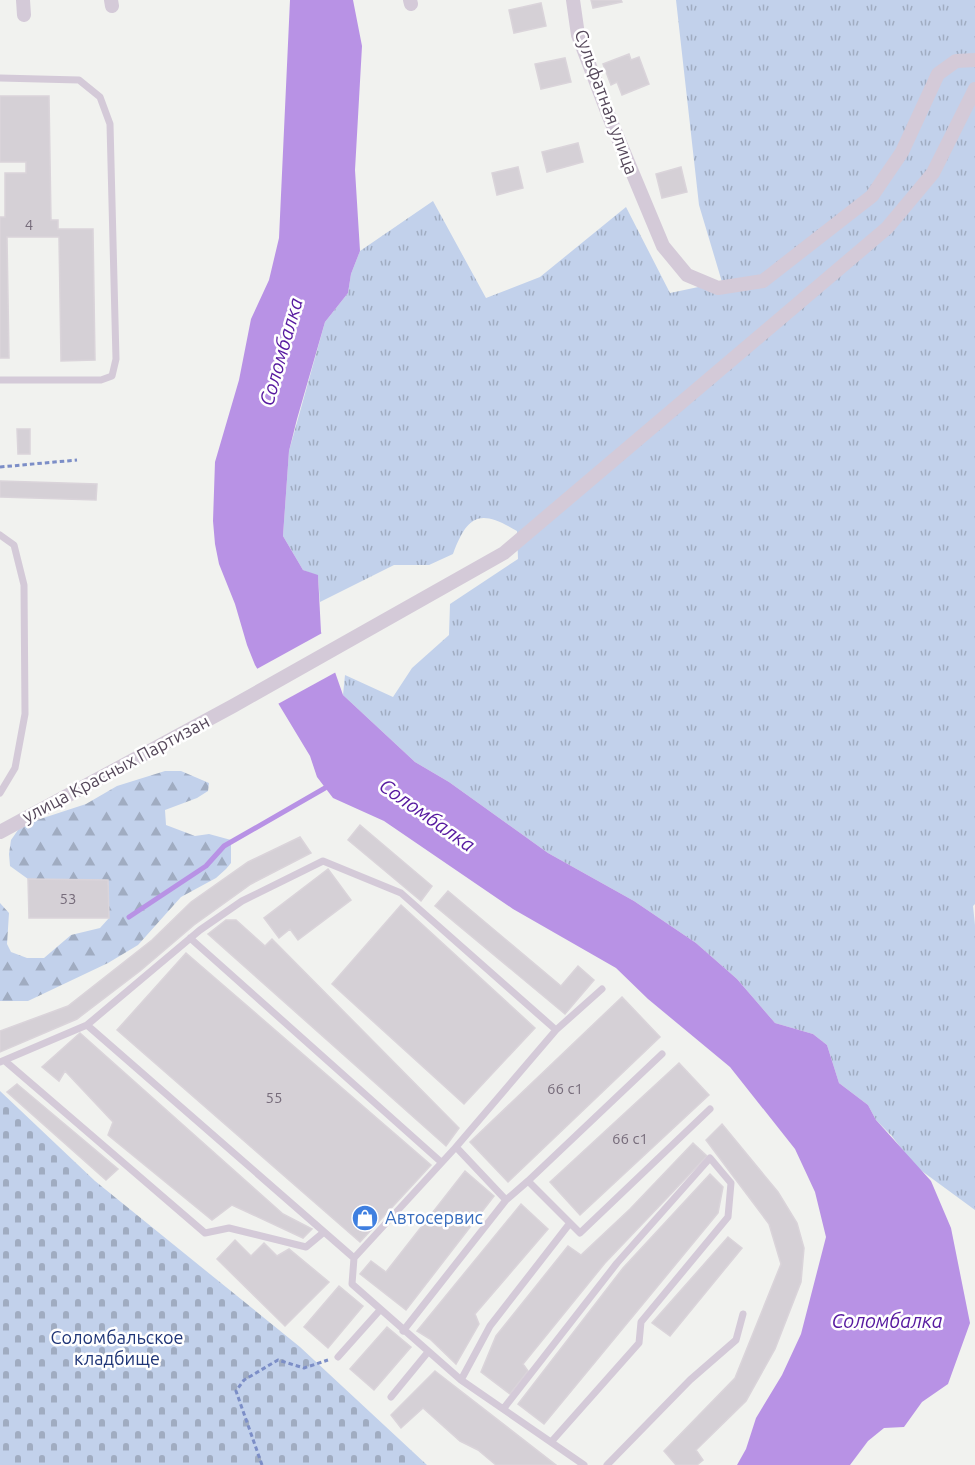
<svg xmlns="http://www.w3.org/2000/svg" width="975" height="1465" font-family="Ubuntu,sans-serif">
  <defs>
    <pattern id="grass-tufts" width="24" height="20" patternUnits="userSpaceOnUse" patternTransform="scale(1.5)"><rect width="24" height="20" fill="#c2d1eb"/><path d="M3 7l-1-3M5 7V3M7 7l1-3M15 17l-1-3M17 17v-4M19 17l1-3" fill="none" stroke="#a0acc1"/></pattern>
    <pattern id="forest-firs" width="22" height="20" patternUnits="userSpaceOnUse" patternTransform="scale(1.5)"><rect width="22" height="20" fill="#c2d1eb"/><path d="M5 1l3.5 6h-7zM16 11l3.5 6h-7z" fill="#a0acc1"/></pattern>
    <pattern id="cemetery-stones" width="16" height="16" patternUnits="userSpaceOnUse" patternTransform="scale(1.5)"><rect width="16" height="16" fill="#c2d1eb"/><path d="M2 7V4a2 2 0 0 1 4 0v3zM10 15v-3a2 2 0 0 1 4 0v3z" fill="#a0acc1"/></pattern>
  </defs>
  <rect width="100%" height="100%" fill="#f1f2ef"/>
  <path fill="url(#grass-tufts)" d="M676,0H975V904L973,906L975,925V1210L915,1166L891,1135L876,1120L868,1105L839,1083L827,1045L813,1034L775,1023L737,979L696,943L634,901L548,853L449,782L415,762L343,695L345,675L393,697L412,668L449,635L450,604L518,559L517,531C480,509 468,514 453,554L429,565H394L320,602L318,576L303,570L283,536L289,451L325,322L348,293L351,274L360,251L433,201L486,298L540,277L626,207L670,293L722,282L699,205Z"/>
  <path fill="url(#forest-firs)" d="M165,771H181L209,783L208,791L197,798L165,810L166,825L195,836L209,834L231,840V863L226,869L216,878L181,897L138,945L108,963L28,1001H0V903L9,913L7,944L11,952L27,958H44L71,935L100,928L109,918L108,880L28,879L10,866L9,854L11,840L18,830L31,822L86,804L117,786Z"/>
  <path fill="url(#cemetery-stones)" d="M0,1091L95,1181L300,1347L427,1465H0Z"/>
  <path fill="#b892e5" d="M290,0H353L362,46L355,170L360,251L351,274L348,293L325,322L297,419L289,451L283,536L303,570L318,575L321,632L343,695L415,762L449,782L548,853L634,901L696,943L737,979L775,1023L813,1034L827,1045L839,1083L868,1105L876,1120L931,1181L951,1228L970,1323L948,1384L922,1402L904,1427L884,1428L868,1441L850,1465H737L746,1449L756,1418L782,1375L801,1334L826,1237L815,1192L795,1149L730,1067L648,999L616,968L513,909L384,821L333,798L317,777L310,756L255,665L247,645L235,604L219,564L215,544L213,521L215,462L239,380L251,319L269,280L279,238Z"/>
  <path fill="#f1f2ef" d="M324,632L338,671L276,705L255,670Z"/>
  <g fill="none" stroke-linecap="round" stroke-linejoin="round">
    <path stroke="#b892e5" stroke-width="5" d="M129,917L206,866L224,846L325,788"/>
  </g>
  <path fill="#d5d0d6" stroke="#dad4da" stroke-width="1.5" d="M591,0H621L622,2L593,8Z
    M541,3L546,26L514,33L509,10Z
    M629,54L631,60L639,57L649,84L622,95L617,82L611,85L603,64Z
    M565,58L571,82L541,89L535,64Z
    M0,96H49L51,220H58V229H93L95,360L61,361L59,237H7L9,358H0V217H5V173H26V162H0Z
    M578,143L583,162L547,172L542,152Z
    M518,167L523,188L497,195L492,173Z
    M681,167L687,192L662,198L656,174Z
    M17,429H30V454H18Z
    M0,481L97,484L96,500L0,497Z
    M360,825L432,886L421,901L348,840Z
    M300,837L311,853L251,884L194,925L140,971L77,1019L0,1052V1031L68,1006L152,940L191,902L248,862Z
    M328,869L351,900L298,940L290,929L279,938L264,918Z
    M28,879L108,880L109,918H29Z
    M448,891L561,986L578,966L594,980L565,1014L435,906Z
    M401,905L535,1028L464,1104L332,984Z
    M226,920H236L265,946L272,939L459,1128L446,1146L208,934Z
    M186,953L431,1165L360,1242L117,1030Z
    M622,997L660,1037L508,1182L470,1142Z
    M80,1033L283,1214L312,1229L303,1238L232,1205L212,1220L108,1135L113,1122L65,1071L59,1081L42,1067Z
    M679,1063L709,1095L580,1215L550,1182Z
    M17,1084L118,1169L106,1180L7,1092Z
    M722,1124L778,1192L797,1223L804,1248L801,1282L775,1349L746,1401L696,1450L703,1460L697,1465H676L664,1451L735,1378L781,1264L769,1224L706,1140Z
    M693,1143L707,1156L605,1263L523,1364L528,1371L510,1394L481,1372L496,1336L568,1246L581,1255L630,1209Z
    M465,1171L494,1196L406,1310L360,1274L371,1261L386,1272Z
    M710,1174L723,1187L718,1213L544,1424L518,1404L623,1268Z
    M521,1204L548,1229L475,1314L479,1324L456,1364L430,1339L417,1331Z
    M728,1237L742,1248L670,1336L652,1323Z
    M235,1240L251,1256L264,1243L277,1256L289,1249L329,1282L285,1326L217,1259Z
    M339,1286L363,1306L328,1348L304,1327Z
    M387,1327L411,1347L374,1390L350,1369Z
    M435,1371L556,1465H496L478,1450L460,1441L423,1408L401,1428L391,1415Z"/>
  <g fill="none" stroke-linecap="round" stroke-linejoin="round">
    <path stroke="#7c8ec7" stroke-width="3" stroke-dasharray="4.5 3" stroke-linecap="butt" d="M0,467L77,460
      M262,1465L236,1391L244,1380L278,1360L304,1368L328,1360"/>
    <path stroke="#d4cad8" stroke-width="7" d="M0,78L79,80L100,97L110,124L116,359L112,376L101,380H0
      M0,535L14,545L24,585L25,714L15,768L0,793
      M190,938L441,1162
      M87,1025L354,1258L456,1147
      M556,1030L602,989
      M5,1061L205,1233L229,1228L306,1247L324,1232
      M0,1062L87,1025L200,930L242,901L323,861L401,893L556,1030L456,1147L506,1200L528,1181L580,1233L710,1109
      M528,1181L662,1054
      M354,1258L352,1284L461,1380L584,1465
      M403,1331L506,1200
      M338,1357L380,1310
      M461,1380L490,1326L570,1223
      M391,1397L428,1352
      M504,1408L617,1263L710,1158L731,1183L728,1217L641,1322L639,1343L552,1441
      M607,1465L690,1380L736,1340L743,1314"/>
    <path stroke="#d4cad8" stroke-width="14" d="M23,0L24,15
      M111,0L112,6
      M410,0L411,4
      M573,0L578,35L610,119L663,246L687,275L718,288L763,281L872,196L902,152L938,74L956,61L975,60
      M0,832L233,706L504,553L887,228L933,173L975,89"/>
  </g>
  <defs>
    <symbol id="shop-disc" viewBox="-11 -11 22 22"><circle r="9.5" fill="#3f7fe0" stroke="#fff"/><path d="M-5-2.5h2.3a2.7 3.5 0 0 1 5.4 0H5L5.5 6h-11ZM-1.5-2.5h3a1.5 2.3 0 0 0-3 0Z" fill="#fff"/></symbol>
  </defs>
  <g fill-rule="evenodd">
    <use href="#shop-disc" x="350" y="1203" width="30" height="30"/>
  </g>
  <g text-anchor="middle" stroke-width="5" stroke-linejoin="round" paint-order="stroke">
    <g font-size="15" fill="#766b7a">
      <text x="29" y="230">4</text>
      <text x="68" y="904">53</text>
      <text x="565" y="1094">66 с1</text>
      <text x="274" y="1103">55</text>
      <text x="630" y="1144">66 с1</text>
    </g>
    <g font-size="18" fill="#56495b" stroke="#fff">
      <text transform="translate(606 102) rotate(70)" y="6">Сульфатная улица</text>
      <text transform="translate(116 769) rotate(-28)" y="6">улица Красных Партизан</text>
    </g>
    <g font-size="18" fill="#366cbe" stroke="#fff" text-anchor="start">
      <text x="385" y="1224">Автосервис</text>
    </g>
    <g font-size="18" fill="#1f3577" stroke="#fff">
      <text x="117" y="1344">Соломбальское<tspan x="117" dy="21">кладбище</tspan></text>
    </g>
    <g font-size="20" font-style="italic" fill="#56189f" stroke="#fff">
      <text transform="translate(281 352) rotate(-74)" y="7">Соломбалка</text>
      <text transform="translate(427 815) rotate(35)" y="7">Соломбалка</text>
      <text x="887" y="1328">Соломбалка</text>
    </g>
  </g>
</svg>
